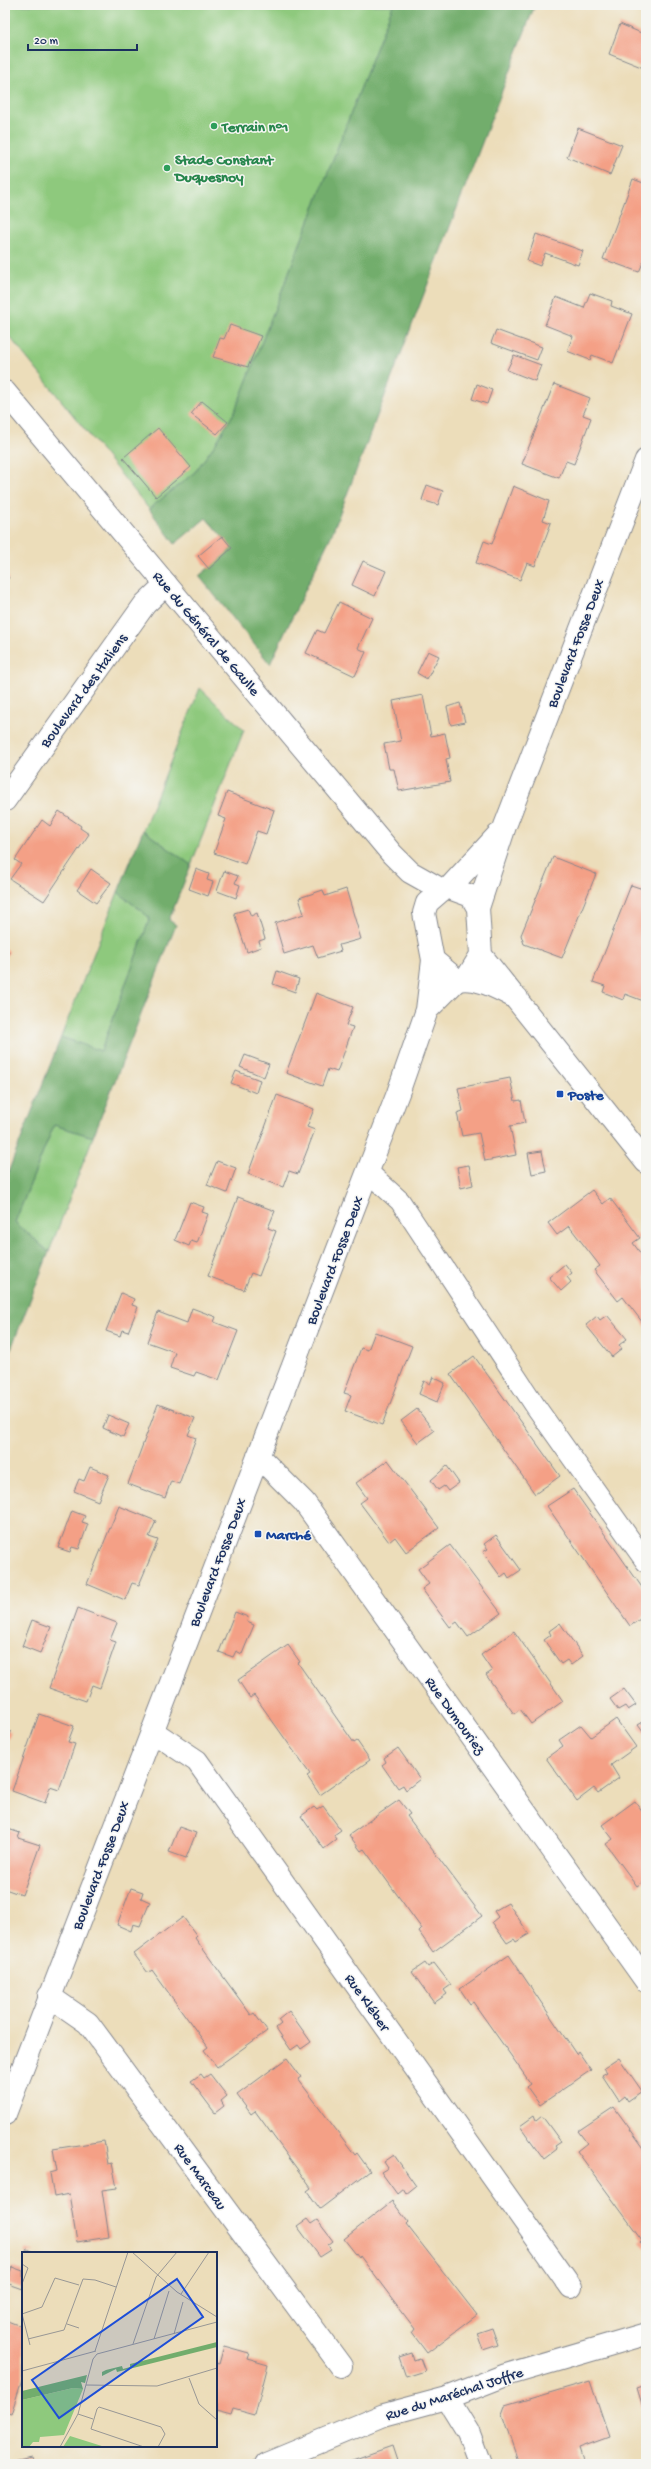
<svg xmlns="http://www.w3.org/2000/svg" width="651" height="2469" font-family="'Gochi Hand',sans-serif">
  <rect width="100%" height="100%" fill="#f6f6f2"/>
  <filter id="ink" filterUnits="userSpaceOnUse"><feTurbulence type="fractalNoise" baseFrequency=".025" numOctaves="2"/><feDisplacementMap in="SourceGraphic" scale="8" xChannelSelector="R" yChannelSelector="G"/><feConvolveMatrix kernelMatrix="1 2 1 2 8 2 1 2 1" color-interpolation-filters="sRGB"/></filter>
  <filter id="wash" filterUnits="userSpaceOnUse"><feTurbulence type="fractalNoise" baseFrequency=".012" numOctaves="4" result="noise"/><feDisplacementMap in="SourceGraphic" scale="16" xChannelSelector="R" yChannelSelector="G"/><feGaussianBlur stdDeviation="0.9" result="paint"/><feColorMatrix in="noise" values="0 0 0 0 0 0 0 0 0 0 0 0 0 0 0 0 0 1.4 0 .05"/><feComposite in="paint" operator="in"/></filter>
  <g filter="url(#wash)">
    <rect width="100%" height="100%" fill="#ecddba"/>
    <path fill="#8ec97d" stroke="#547c6e" d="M5,5H393L235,411L216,443L195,472L149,509L5,331Z
      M200,688L244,730L191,865L143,830Z
      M118,892L150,918L101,1051L61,1037Z
      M54,1125L93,1137L49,1252L15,1222Z"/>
    <path fill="#72ad6c" stroke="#466e65" d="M393,5H535L331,536L270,664L199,576L232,548L206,518L175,544L149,509L195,472L216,443L235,411Z
      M143,830L191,865L169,920L176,925L93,1137L54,1125L15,1222L49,1252L5,1364V1180L61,1037L101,1051L150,918L118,892Z"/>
    <g id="blocks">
      <path fill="#f4a086" d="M620,24L646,35V69L609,54Z
        M578,128L622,145L610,175L567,157Z
        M646,147V156L643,155Z
        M633,179L646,184V256L639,272L603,259Z
        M536,234L583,251L578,265L545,253L540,266L527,261Z
        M590,293L612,301L611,306L632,314L613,363L592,355L590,360L567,351L573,336L545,325L556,297L584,308Z
        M230,325L261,336L248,367L213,357L220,338L224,339Z
        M496,330L542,347L537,360L491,343Z
        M514,355L541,365L535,381L507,370Z
        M477,384L492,390L487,404L472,399Z
        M554,384L590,398L583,415L591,418L574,464L566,461L559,478L522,464Z
        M202,401L228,422L217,434L191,414Z
        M158,428L191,467L156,497L123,458Z
        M427,485L443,491L438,505L422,500Z
        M513,486L549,501L543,520L551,523L535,566L527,563L520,580L476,563L484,541L492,544Z
        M222,536L232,548L209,569L198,556Z
        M363,561L386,571L375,596L352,585Z
        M5,573L9,578L5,581Z
        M339,602L372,618L358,648L366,652L355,676L306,653L317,630L324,633Z
        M428,651L439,656L427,679L417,673Z
        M423,695L431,736L445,733L450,758L446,759L450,782L399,791L394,769H389L384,744L401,741L393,701Z
        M460,703L465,722L451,725L447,707Z
        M227,792L274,810L266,834L257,831L245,864L214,853L226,819L218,816Z
        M59,811L81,826L80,828L89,834L44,901L10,879L21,864L15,860L42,820L50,826Z
        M553,857L596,874L562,958L524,944L521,935Z
        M91,869L111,883L96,903L77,890Z
        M196,869L209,874L207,880L213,882L208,896L189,889Z
        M224,871L238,876L235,883L240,885L236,898L217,891Z
        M631,885L646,890V1002L625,994L623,1000L603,992L605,986L593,982Z
        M346,889L361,939L339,945L341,951L318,958L313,945L284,954L275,923L304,914L299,898L323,890L325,896Z
        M248,909L251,916L257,913L265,939L259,941L261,947L247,952L234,913Z
        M5,949L9,952L5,958Z
        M277,971L299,979L295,992L273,984Z
        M316,993L353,1007L346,1025L353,1027L345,1050L337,1072L328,1069L322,1086L286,1073Z
        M245,1055L269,1064L264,1077L240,1067Z
        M236,1071L260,1080L256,1093L231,1083Z
        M510,1078L515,1101L521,1100L525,1123L510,1126L516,1155L485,1161L479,1133L462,1136L457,1113L463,1111L458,1088Z
        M277,1095L314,1109L307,1127L315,1130L298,1174L289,1171L283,1187L248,1174Z
        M542,1151L546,1171L532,1174L528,1153Z
        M217,1161L236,1168L227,1193L207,1185Z
        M469,1165L473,1185L461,1188L457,1167Z
        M592,1190L603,1204L610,1198L640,1238L633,1243L646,1261V1327L623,1297L618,1301L594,1270L600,1266L569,1226L557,1235L548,1223Z
        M238,1197L275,1211L268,1228L276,1231L259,1276L251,1273L244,1290L208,1276Z
        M190,1202L204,1207L202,1212L208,1214L197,1243L191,1241L189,1246L175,1240Z
        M565,1264L572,1273L567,1277L571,1282L561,1291L549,1277Z
        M121,1293L134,1299L132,1305L138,1307L128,1332L122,1330L120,1336L106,1331Z
        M192,1308L216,1317L214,1322L238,1331L219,1380L196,1372L194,1376L170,1368L175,1352L147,1342L158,1312L187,1323Z
        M607,1315L627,1339L619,1345L622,1349L612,1357L586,1325L597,1316L600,1320Z
        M375,1332L412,1346L382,1425L345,1411L351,1395L344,1393L361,1348L368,1350Z
        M474,1356L560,1476L535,1494L450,1374Z
        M433,1377L445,1383L437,1402L419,1394L424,1381L430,1384Z
        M158,1404L195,1418L188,1435L196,1438L179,1484L171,1481L165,1498L128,1484Z
        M417,1409L434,1431L418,1443L401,1421Z
        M108,1415L129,1424L123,1437L103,1428Z
        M388,1460L439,1528L406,1552L395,1537L389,1542L360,1503L367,1498L356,1483Z
        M447,1466L459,1483L448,1491L444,1486L438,1490L431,1480Z
        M90,1467L109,1475L98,1501L74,1491L79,1479L84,1481Z
        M573,1489L646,1593V1615L630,1626L547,1506Z
        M119,1506L156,1521L149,1537L158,1540L139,1585L132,1583L125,1600L87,1584Z
        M72,1511L85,1516L82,1522L88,1524L79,1549L72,1547L70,1552L58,1548Z
        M496,1535L521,1570L509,1578L506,1573L501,1577L483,1552L488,1549L484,1544Z
        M450,1545L501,1613L468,1637L457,1622L450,1627L422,1589L429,1584L418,1569Z
        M78,1608L117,1623L110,1640L116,1642L100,1688L92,1685L86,1701L49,1688Z
        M235,1612L248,1617L247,1622L254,1625L242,1654L236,1651L233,1657L219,1652Z
        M32,1620L51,1627L40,1653L22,1646Z
        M560,1623L583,1656L571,1665L567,1660L561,1664L544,1640L551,1635L549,1631Z
        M514,1631L563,1701L531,1724L520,1709L514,1714L486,1675L492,1671L481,1655Z
        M288,1645L300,1662L298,1663L354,1743L357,1741L370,1760L320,1795L307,1776L310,1774L254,1695L250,1698L238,1680Z
        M624,1689L636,1705L628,1710L625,1706L618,1710L610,1699Z
        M39,1714L74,1726L68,1742L75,1744L59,1790L50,1787L45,1803L12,1791Z
        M616,1719L636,1747L611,1765L619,1778L598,1793L594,1788L577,1801L546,1758L563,1746L559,1740L581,1725L591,1737Z
        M646,1720V1736L638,1725Z
        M5,1729L11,1732L5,1747Z
        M398,1748L420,1779L406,1790L403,1785L398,1788L382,1765L386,1762L384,1758Z
        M399,1800L410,1814L407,1816L482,1916L433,1952L419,1932L422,1929L364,1849L361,1851L349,1835Z
        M635,1801L646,1816V1884L644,1881L637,1886L606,1844L613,1839L602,1825Z
        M323,1806L341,1830L334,1835L337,1839L324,1849L301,1816L314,1807L317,1810Z
        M179,1827L196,1833L186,1858L169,1852Z
        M5,1828L20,1833L18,1838L40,1845L22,1895L5,1889Z
        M131,1888L143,1892L141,1898L150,1902L140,1926L133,1924L131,1931L117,1925Z
        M508,1903L529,1934L516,1942L514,1939L507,1943L492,1922L498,1917L494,1911Z
        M183,1917L197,1936L195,1938L251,2015L254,2013L267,2031L217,2067L204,2050L208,2047L152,1970L148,1973L134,1954Z
        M509,1955L576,2054L578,2051L591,2070L540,2105L527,2087L531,2084L473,2002L470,2004L460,1989Z
        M425,1963L428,1967L434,1963L451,1985L444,1990L447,1994L434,2003L412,1972Z
        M289,2011L311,2042L301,2049L298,2045L291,2050L276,2028L281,2024L278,2020Z
        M287,2058L301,2077L298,2079L355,2155L357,2153L370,2171L320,2209L307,2191L311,2188L255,2111L251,2114L237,2095Z
        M619,2058L642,2091L628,2101L625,2096L619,2101L602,2075L607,2072L604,2068Z
        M201,2074L204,2078L210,2074L227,2096L221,2101L224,2106L215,2113L191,2081Z
        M614,2107L646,2151V2250L640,2242L642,2240L577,2151L587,2143L578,2131Z
        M534,2116L536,2121L542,2116L561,2142L555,2146L557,2149L544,2159L520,2126Z
        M104,2141L108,2164L112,2163L117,2188L102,2190L109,2237L77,2242L69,2194L54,2197L50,2173L57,2171L53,2149Z
        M394,2155L416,2186L406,2194L403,2189L397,2194L381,2172L388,2168L384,2162Z
        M392,2201L408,2222L406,2224L477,2315L427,2353L412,2333L415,2329L360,2256L359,2258L344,2239Z
        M307,2219L311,2224L317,2220L333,2241L328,2245L331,2250L320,2257L297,2226Z
        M27,2249L35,2253H25Z
        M12,2267L23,2271V2289L6,2283Z
        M5,2320L23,2327V2377L11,2414L5,2412Z
        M492,2328L498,2345L483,2350L477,2333Z
        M224,2346L249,2353L247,2359L268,2365L255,2415L233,2409L231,2415L216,2411V2363L219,2364Z
        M412,2353L414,2360L420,2358L425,2371L406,2377L399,2357Z
        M590,2381L609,2437L579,2448L584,2464H519L502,2414L505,2406Z
        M646,2385V2417L637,2388Z
        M392,2446L398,2464H341Z
        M32,2458L34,2464L15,2462Z"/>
    </g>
  </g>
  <g filter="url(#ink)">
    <use href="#blocks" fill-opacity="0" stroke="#84868c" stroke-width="1"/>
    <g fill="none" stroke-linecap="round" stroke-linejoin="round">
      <defs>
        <path id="service" d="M368,1172L400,1201L536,1407L646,1562"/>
        <path id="minor" d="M5,800L145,604L166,584
          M449,888L498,835
          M478,908L505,826L646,460
          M427,1010L457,980
          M258,1456L304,1502L646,1981
          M152,1731L197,1761L571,2287
          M49,1996L88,2023L341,2366
          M5,2114L398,1093L427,1010L433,960
          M447,2398L468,2432L480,2464
          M266,2464L384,2415L447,2398L506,2375L646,2334"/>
        <path id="tertiary" d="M5,392L392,854L410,872L442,890
          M481,955L646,1162
          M467,978L481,955L478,908L471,896L449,888L442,890L427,903L424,913L433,960L457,980C479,976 498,989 517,998"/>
      </defs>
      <use href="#service" stroke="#84868c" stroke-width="22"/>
      <use href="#minor" stroke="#84868c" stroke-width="24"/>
      <use href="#tertiary" stroke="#84868c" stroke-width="24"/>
      <use href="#service" stroke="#fff" stroke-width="20"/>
      <use href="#minor" stroke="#fff" stroke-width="22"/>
      <use href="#tertiary" stroke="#fff" stroke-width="22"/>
    </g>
  </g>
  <g fill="#2e9e5b" stroke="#f6f6f2" stroke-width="1.5">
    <circle cx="214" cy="126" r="4"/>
    <circle cx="167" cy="168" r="4"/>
  </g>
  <g fill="#1a4fb4" stroke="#f6f6f2" stroke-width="1.5">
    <rect x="556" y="1090" width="8" height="8" rx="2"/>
    <rect x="254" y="1530" width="8" height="8" rx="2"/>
  </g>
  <g text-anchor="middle" stroke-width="3" stroke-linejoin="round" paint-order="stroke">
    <g font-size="15" font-weight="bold" fill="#27864d" stroke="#f6f6f2" text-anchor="start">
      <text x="222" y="131">Terrain n°1</text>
      <text x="175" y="164">Stade Constant<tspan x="175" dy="17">Duquesnoy</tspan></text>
    </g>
    <g font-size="15" fill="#1b2f5e" stroke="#f6f6f2">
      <text transform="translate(207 633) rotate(50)" y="5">Rue du Général de Gaulle</text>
      <text transform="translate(575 643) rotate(-69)" y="5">Boulevard Fosse Deux</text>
      <text transform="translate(83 690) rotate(-54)" y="5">Boulevard des Italiens</text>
      <text transform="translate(334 1260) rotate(-69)" y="5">Boulevard Fosse Deux</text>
      <text transform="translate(217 1562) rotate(-69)" y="5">Boulevard Fosse Deux</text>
      <text transform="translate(456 1715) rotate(54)" y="5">Rue Dumouriez</text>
      <text transform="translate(100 1865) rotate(-69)" y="5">Boulevard Fosse Deux</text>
      <text transform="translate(368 2002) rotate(55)" y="5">Rue Kléber</text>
      <text transform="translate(201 2176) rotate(54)" y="5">Rue Marceau</text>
      <text transform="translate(454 2393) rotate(-18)" y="5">Rue du Maréchal Joffre</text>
    </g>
    <g font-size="15" font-weight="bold" fill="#164399" stroke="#f6f6f2" text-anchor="start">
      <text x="568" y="1099">Poste</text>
      <text x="266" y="1539">Marché</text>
    </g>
  </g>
  <g transform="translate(22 2252)">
    <rect width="195" height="195" fill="#ecddba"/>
    <path d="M51,136L61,137L42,183L18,185L17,190H11L7,195H0V148ZM48,184L83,195H41Z" fill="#8ec97d"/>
    <path d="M195,90V95L95,120L94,117L80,124V120L84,118L100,114L101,117L108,115V112ZM65,123L63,131L59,130L61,137L51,136L0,148V139Z" fill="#72ad6c"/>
    <path fill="none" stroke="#989795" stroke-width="1" d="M110,0L155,40L195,65M0,12L6,16L0,32M159,42L187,0M45,72L57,76M152,82L161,50M6,87L42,78L61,27L73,28L94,35M132,87L147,39M111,92L134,25L155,0M8,93L0,62L20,55L33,26L57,33M73,99L106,0M0,119L74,99M167,126L177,152L195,168M64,133L135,134L195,116M56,162L71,167M38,195L56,162L71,107L75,102L195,70M122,195L69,177L75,157L77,155L139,175L143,182L136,195"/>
    <path fill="#1d4ed8" fill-opacity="0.15" stroke="#1d4ed8" stroke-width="2" d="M155,27L181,65L37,166L10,128Z"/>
    <rect width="195" height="195" fill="none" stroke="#1b2f5e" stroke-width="2"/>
  </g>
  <rect width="651" height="2469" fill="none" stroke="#f6f6f2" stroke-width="20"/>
  <path d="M28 44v6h109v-6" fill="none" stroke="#1b2f5e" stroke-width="2"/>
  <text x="34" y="44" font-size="12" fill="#1b2f5e" stroke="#f6f6f2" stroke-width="3" paint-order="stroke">20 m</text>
</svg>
